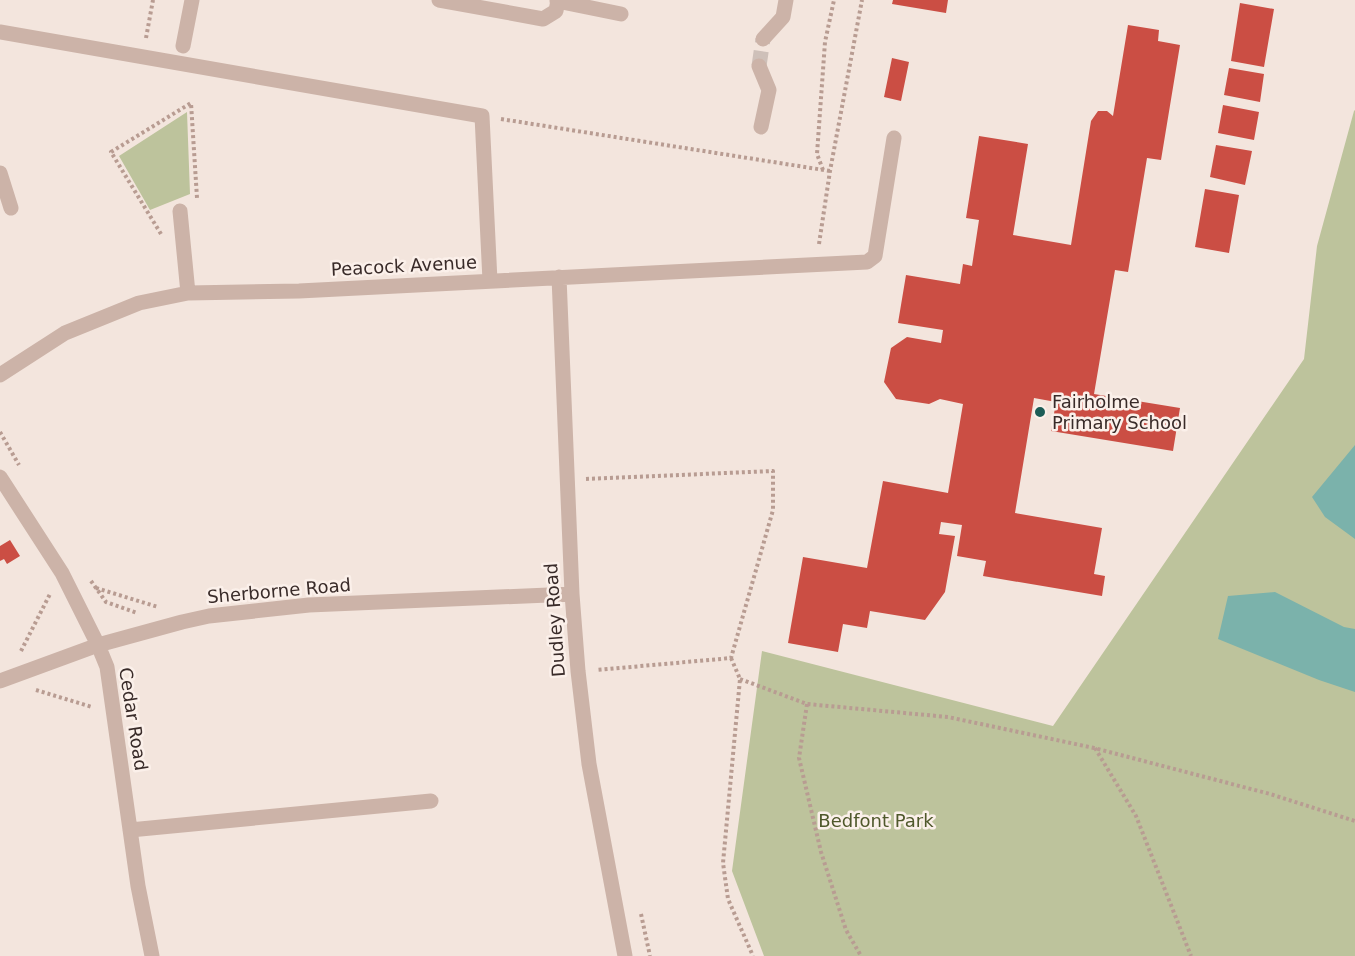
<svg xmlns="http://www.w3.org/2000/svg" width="1355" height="956" font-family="'DejaVu Sans',sans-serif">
  <rect width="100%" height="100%" fill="#f3e5dd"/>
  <path fill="#bdc39c" d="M1355,110V956H764L732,871L762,651L1053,726L1304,359L1317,246L1354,111Z
    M187,112L190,194L150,210L119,156Z"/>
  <path fill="#7bb2ab" d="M1355,445V539L1325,517L1312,497Z
    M1275,592L1344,627L1355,629V692L1319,680L1218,639L1228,596Z"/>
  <path fill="#cb4e44" d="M893,0H948L946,13L892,4Z
    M1240,3L1274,9L1264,67L1231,61Z
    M1128,25L1159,30L1158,41L1180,45L1161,160L1147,158L1128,272L1115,270L1094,394L1180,408L1173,451L1051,431L1056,402L1034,398L1015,513L1102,528L1094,574L1105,576L1102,596L983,576L986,561L957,556L962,525L941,522L939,534L955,536L945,592L925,620L870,611L867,628L843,624L838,652L788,643L803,557L867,568L883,481L948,493L963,404L940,399L929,404L896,399L884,382L891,348L907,337L941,343L943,330L898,323L906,275L960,284L963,264L972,266L979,220L966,218L979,136L1028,144L1013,235L1071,245L1091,121L1098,111H1107L1113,116Z
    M892,58L909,62L901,101L884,97Z
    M1229,68L1264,74L1260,102L1224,95Z
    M1223,105L1259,112L1254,140L1218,133Z
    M1216,145L1252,151L1245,185L1210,177Z
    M1205,189L1239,195L1229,253L1195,247Z
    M10,540L20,556L7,564L4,559L0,561V546Z"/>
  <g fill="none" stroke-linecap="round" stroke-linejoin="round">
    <path stroke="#cec0b9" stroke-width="15" stroke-dasharray="15 8" stroke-linecap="butt" d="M759,66L763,39"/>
    <path stroke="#b89c92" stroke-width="4" stroke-dasharray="3 3" stroke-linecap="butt" d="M146,38L153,0
      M501,119L830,171
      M823,170L817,154L825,42L834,0
      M161,234L111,152L191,103L197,198
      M819,244L830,171L862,0
      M0,432L19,465
      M586,479L773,471V510L731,658L597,670
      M91,581L106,602L137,613
      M96,588L158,607
      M21,651L50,594
      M731,658L740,679L723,863L728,899L753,956
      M740,679L807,704L948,717L1094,748L1270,794L1355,821
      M36,690L92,707
      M807,704L799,758L821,852L846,930L861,956
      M1095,748L1136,816L1191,956
      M641,914L650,956"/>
    <path stroke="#ccb3a8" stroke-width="15" d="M439,0L543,19L556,11L558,0
      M557,1L621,14
      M0,32L482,116L490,281
      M763,39L783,17L786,0
      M183,46L192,0
      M759,66L769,90L761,127
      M0,173L11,208
      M180,211L188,293
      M559,277L572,594L578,671L589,764L625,956
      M0,375L65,333L139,303L188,293L299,291L867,262L875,256L894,138
      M0,477L62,573L98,645L107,667L138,886L152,956
      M0,681L98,645L182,622L209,616L309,605L572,594
      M130,830L431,801"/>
  </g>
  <circle fill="#1c5c56" stroke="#fbf0ea" stroke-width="2" cx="1040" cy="412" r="6"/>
  <g text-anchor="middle" stroke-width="5" stroke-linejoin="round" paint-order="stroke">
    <g font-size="18" fill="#392b29" stroke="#fbf0ea">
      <text transform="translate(404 266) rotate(-3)" y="6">Peacock Avenue</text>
      <text transform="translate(279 591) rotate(-5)" y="6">Sherborne Road</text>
      <text transform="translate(555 620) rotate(-94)" y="6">Dudley Road</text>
      <text transform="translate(133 719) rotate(81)" y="6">Cedar Road</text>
    </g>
    <g font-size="18" fill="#392b29" stroke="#fbf0ea" text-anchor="start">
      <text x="1052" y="408">Fairholme<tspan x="1052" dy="21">Primary School</tspan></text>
    </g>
    <g font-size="18" fill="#4f582b" stroke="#fbf0ea">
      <text x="876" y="827">Bedfont Park</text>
    </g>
  </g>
</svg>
